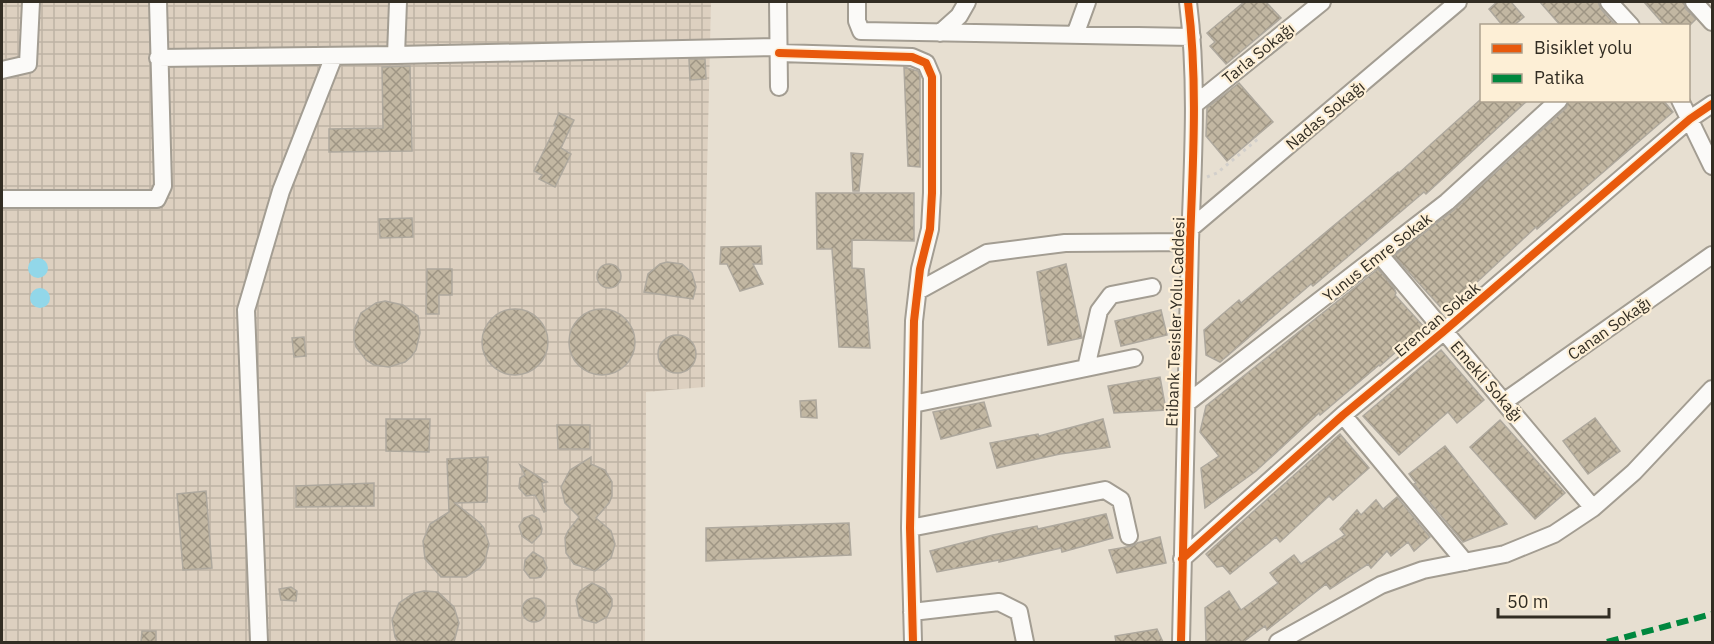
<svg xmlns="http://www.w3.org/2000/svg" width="1714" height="644" font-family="'IBM Plex Sans',sans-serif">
  <defs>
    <pattern id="industrial-grid" width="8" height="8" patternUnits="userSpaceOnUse" patternTransform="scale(1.5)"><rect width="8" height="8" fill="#ddd0c0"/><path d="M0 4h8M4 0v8" fill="none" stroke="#beb3a5"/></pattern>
    <pattern id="building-cross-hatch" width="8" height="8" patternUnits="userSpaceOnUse" patternTransform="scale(1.5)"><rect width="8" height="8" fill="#c2b7a2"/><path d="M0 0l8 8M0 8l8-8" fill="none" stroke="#9e9584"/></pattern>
  </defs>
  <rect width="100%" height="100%" fill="#e7dfd1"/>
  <path fill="url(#industrial-grid)" d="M2,2H711L705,260V387L646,392L645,642H2Z"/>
  <path fill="#92d7e9" d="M28 268a10 10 0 1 1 20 0a10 10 0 1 1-20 0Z
    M30 298a10 10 0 1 1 20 0a10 10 0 1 1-20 0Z"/>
  <path fill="url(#building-cross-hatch)" stroke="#aea89d" stroke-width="1.5" d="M1244,2H1266L1281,18L1226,64L1210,46L1215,42L1207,33Z
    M1497,2H1511L1524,17L1513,26H1503L1489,9Z
    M1540,2H1598L1601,9L1616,26H1561Z
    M1644,2H1684L1686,9L1696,19L1689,26H1665Z
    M689,59H705L706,79L690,80Z
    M410,66L412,151L329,152V129L383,128L382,67Z
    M904,67L918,71L920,76V167L908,166Z
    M1239,83L1273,122L1227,161L1206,136L1207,108Z
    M1480,100H1528L1426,194L1424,192L1313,286L1311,284L1220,362L1206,355L1204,330L1239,300L1241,303L1398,172L1399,173Z
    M1569,100H1663L1673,112L1537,229L1536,227L1445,312L1394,256L1454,210L1566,108Z
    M559,113L574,120L561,148L571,154L555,187L539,179L542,175L534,171L556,126L554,125Z
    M851,153L863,154L859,191H853Z
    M816,193H914V241L852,240V268L864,269L870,348L839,347L832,249H817Z
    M412,218L413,237L380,238L379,219Z
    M761,246L762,264H753L763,284L740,291L727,264H720L721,247Z
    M667,262L682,264L692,273L696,287L693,299L644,292L648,274L660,264Z
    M1066,264L1082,338L1048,345L1037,272Z
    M597 276a12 12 0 1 1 24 0a12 12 0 1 1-24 0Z
    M427,269H452V295H439V314H426Z
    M1378,269L1394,288L1396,293L1395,295L1424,327L1380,366L1379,365L1320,415L1319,413L1256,471L1205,508L1201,468L1219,456L1200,432L1206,406Z
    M385,301L403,305L418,316L420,333L416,350L411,357L405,362L389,367L374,365L366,360L356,347L354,340V330L361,313L376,303Z
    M569 342a33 33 0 1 1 66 0a33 33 0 1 1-66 0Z
    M482 342a33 33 0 1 1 66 0a33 33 0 1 1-66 0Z
    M1161,310L1167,335L1121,346L1115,321Z
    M658 354a19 19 0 1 1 38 0a19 19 0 1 1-38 0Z
    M304,337L306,356L294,357L292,338Z
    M1441,350L1484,400L1457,423L1448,412L1399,455L1363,416Z
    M1160,377L1166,410L1114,413L1108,386Z
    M816,400L817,418L801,417L800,401Z
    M984,402L991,426L941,439L933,412Z
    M1595,418L1620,451L1588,474L1563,441Z
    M386,419H430L429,452L386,451Z
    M1103,419L1110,447L1060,454L997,468L990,443L1038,434L1039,436Z
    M1500,420L1565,493L1535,519L1470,447Z
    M557,425H590V449H558Z
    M1340,434L1369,468L1333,500L1329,496L1280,542L1276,537L1230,574L1223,566L1217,567L1206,554Z
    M1445,446L1507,524L1463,542L1414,484L1416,483L1409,474Z
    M488,457L487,502L455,503L479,522L484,528L489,544L485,561L480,568L466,577H441L425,559L423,541L430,524L449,512L447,459Z
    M591,457V464L605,470L612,482V496L609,503L596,518L611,531L615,544L611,558L595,571L574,564L566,553L565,538L568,531L579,517L565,503L561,487L570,470Z
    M520,465L547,482L542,483L546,511L544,512L535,495L526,496L519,488L520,478L525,475Z
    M374,483V506L296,507V486Z
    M206,491L212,568L183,570L177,494Z
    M1397,497L1430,537L1414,551L1408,542L1391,556L1387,551L1371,568L1368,564L1330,589L1326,584L1267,630L1265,626L1243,642H1206L1205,608L1229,591L1241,610L1278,583L1270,573L1294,555L1301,564L1345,535L1340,529L1357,510L1361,515L1376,500L1383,509Z
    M1106,514L1113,538L1062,552L1061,548L999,562V560L937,572L930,551L993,535L1037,526L1038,529Z
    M532,515L539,519L542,529L541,534L532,543L522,536L519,526L524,518Z
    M849,523L851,555L706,561V528Z
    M1160,537L1166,563L1117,573L1109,550L1132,546L1137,543Z
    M533,552L543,558L547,568L541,577L536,578H530L524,570L525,560Z
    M592,583L605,589L612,599V606L607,617L596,623L584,620L579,616L576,600L580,591Z
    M291,587L297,591L296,601L281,600L279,589Z
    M424,591L438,592L454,607L459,623L454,642H398L395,637L392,620L399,603L414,593Z
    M522 610a12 12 0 1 1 24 0a12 12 0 1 1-24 0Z
    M1157,629L1163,642H1116L1115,636Z
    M142,631H156V642H141Z"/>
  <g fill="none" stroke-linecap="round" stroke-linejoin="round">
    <defs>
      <path id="minor" d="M778,2L779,87
        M857,2V21L861,31L1192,37
        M1609,2L1631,26
        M1694,2L1712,22
        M940,33L959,16L967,2
        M1075,35L1087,2
        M779,53L912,57L926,63L932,77V193L930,229L920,269L914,321L910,528L913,642
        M396,55L398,2
        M158,58L396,55L779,47
        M2,70L28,64L31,2
        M1680,100L1712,166
        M1194,105L1322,2
        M2,199H157L163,186L158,2
        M1191,228L1458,2
        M1380,255L1593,508
        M918,291L987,253L1065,243L1190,242
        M1086,368L1134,358
        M1505,401L1712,255
        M1187,403L1447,202L1559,100
        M913,404L1086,368L1099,311L1111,295L1152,287
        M1343,415L1465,562
        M910,528L1105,490L1121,500L1129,536
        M1182,559L1343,415L1443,332L1690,119L1712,104
        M912,612L999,602L1019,612L1025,642
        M259,642L246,310L281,191L334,56
        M1181,642C1183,509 1186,376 1190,242C1193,162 1198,81 1188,2
        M1278,642L1381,585L1423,570L1505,554L1554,534L1593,508L1634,472L1712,389"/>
    </defs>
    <use href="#minor" stroke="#a39d92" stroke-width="20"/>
    <path stroke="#d2cfcb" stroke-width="3" stroke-dasharray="3 4.5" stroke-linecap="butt" d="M1207,177L1217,173L1258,139L1256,137"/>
    <use href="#minor" stroke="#fbfaf8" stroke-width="16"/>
    <path stroke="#00873e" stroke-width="6" stroke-dasharray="12 6" stroke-linecap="butt" d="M1607,642L1712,614"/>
    <defs>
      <path id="cycleway" d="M779,53L912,57L926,63L932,77V193L930,229L920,269L914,321L910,528L913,642
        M1182,559L1343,415L1443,332L1690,119L1712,104
        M1181,642C1183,509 1186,376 1190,242C1193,162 1198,81 1188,2"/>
    </defs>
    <use href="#cycleway" stroke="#fdefd6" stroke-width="11"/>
    <use href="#cycleway" stroke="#e8590c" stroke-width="8"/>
  </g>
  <g text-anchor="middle" stroke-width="4.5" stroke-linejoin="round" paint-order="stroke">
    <g font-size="16" fill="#322d23" stroke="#fdefd6">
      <text transform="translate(1258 53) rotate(-39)" y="6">Tarla Sokağı</text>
      <text transform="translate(1325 115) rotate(-40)" y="6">Nadas Sokağı</text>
      <text transform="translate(1377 257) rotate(-38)" y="6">Yunus Emre Sokak</text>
      <text transform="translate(1437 319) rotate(-40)" y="6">Erencan Sokak</text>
      <text transform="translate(1175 322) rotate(-88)" y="6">Etibank Tesisler Yolu Caddesi</text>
      <text transform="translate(1609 328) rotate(-35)" y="6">Canan Sokağı</text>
      <text transform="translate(1487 381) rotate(49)" y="6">Emekli Sokağı</text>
    </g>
  </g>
  <rect width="1714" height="644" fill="none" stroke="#322d23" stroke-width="6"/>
  <rect x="1480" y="24" width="210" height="78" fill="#fdefd6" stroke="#aca18e" stroke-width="1.5"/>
  <rect x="1492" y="44" width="30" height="9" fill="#e8590c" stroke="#aca18e" stroke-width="1.5"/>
  <text x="1534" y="54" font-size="18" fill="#322d23">Bisiklet yolu</text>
  <rect x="1492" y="74" width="30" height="9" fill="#00873e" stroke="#aca18e" stroke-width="1.5"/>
  <text x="1534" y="84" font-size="18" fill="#322d23">Patika</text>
  <path d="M1498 608v9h111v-9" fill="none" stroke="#322d23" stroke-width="3"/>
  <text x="1507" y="608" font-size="18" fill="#322d23" stroke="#fdefd6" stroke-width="4.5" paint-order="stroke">50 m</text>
</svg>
